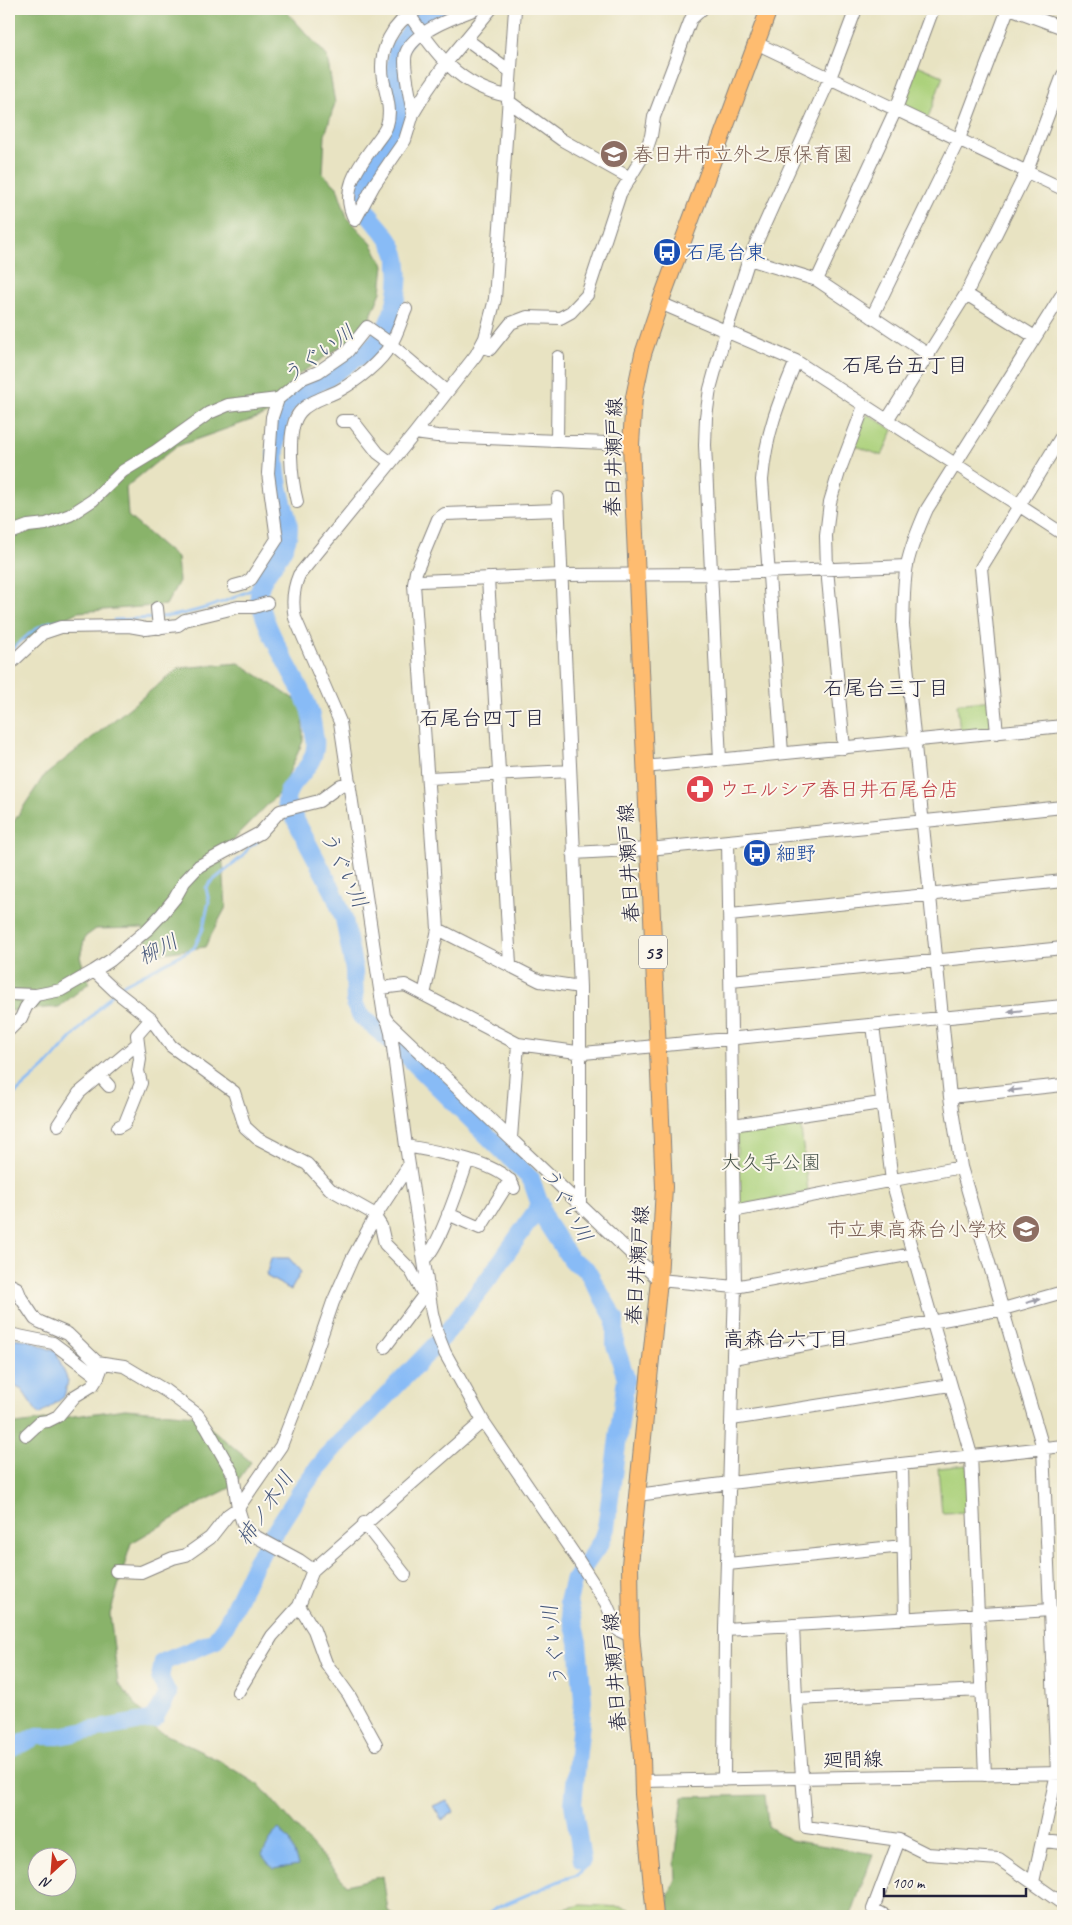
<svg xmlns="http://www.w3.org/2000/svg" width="1072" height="1925" font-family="Caveat,'Klee One',sans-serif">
  <rect width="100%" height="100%" fill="#fbf7ec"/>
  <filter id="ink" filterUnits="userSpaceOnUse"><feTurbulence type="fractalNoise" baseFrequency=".02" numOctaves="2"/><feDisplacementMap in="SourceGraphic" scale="10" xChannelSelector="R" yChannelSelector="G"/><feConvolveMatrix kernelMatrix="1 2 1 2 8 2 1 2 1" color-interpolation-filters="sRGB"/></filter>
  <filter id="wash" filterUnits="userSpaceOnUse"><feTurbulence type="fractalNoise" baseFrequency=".0096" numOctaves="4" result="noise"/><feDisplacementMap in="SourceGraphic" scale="20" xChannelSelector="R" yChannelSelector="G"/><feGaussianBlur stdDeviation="1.12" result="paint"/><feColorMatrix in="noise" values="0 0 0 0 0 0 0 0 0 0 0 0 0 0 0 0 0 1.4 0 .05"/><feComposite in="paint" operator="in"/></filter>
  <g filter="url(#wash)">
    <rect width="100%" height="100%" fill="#e8e3c2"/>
    <path fill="#acd17b" stroke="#677a5b" d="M917,65L943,76L928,118L904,106L903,103Z
      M869,415L893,430L882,456L854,445L865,416Z
      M991,700V729L960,732L957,704Z
      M800,1119L808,1192L741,1205L737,1203V1132L739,1128Z
      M967,1465L970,1512L942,1513L938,1468Z
      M582,1905L622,1907L641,1912L642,1916H537L551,1911Z"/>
    <path fill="#89b36b" stroke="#566a53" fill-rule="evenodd" d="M9,9H284L327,56L335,103L325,135L323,174L337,187L347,217L371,243L384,265L381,292L370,318L353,338L298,375L277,409L260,417L175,447L126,487L128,516L177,558L179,581L166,605L78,612L9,648Z
      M239,663L303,705V741L281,791L222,851L226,907L205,947L150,955L143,928L96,929L85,937L80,957L89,983L59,1007L10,1011L9,1013V829L43,777L179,668Z
      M125,1409L195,1415L251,1462L234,1486L200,1503L131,1543L110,1614L118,1683L157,1730L220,1761L260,1786L347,1885L383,1876L388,1911L396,1916H9V1425ZM38,1858H68V1888H38Z
      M765,1795L768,1826L790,1840L873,1854L851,1915L853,1916H670L668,1896L676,1880L675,1861L683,1797Z"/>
    <path fill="#88bbf6" stroke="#556e98" d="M271,1258H289L301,1272L291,1290L266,1276Z
      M9,1338L29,1340L56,1352L68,1381L64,1397L39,1415L22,1390L9,1383Z
      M447,1800L454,1812L442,1820L433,1806Z
      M279,1829L290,1841L298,1865L273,1869L262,1855L275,1832Z
      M621,1913L628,1916H547L548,1915Z"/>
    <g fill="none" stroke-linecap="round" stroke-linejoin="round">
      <path stroke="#88bbf6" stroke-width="3" d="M161,617C195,614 229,601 259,586
        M114,620L155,618
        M9,652C39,625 45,616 87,621
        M117,988L194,948L203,929L209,901L206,888L210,883L243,856L249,847L257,842
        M9,1099L44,1068L113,993
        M486,1916L496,1908L564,1879L578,1875L582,1870V1860"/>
      <path stroke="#88bbf6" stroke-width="18" d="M449,9L420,22L411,31L397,51L395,72L401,105L397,130L358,191C364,222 396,232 398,266C401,297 389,335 364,354C361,357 357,358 354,359C345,365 337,372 329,377C306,391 286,394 279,424C273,448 276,476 282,499C284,508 289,519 289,528C289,558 252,577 260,603C270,640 293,671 308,706C312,715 313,729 315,739C319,769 285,781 286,802L333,891L344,919L354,970L355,1005L361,1016L397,1046L531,1179L546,1222L571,1260L586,1269L615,1319V1345L626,1378L606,1528L601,1542L573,1582L568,1602L578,1642L583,1701L573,1804L582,1860
        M9,1750L37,1736H59L154,1719L168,1694L160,1678L163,1662L214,1641L226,1625L255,1563L304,1486L331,1451L371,1412L443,1337L489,1278L541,1204"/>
    </g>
  </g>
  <g filter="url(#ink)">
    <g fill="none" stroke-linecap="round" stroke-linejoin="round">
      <defs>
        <path id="minor" d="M515,9L495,299L485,338L476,355L415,433L299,575C293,589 292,603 295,618L340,722L384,1016L388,1022L391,1033L406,1146L432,1313L437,1333L445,1353L483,1421L578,1560L606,1603L618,1630L624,1633L631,1634
          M1012,9L1063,28
          M409,14C434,52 459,87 508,96
          M466,39L510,71
          M756,43L1063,189
          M508,101L562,140L630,178
          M413,114C411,101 402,64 406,53C414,31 455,17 476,9
          M355,220L374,185L405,140L413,114L428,89L446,63L491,9
          M355,220C339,191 358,167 375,144C379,138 385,132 387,125C392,110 386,94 383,79C378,50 392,23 418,9
          M749,259L817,280L929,355
          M817,280L896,109L933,9
          M966,294L1035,337
          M660,303L796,361L1063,534
          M872,317L959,139L1008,9
          M481,346L490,349L511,323L527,317L560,318L571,312L587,295L620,194L646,151L651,136L654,117L691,19L702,9
          M887,420L966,294L1027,171L1063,75
          M342,421H353L378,453L390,462
          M415,433L437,436L631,444
          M557,441L558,357
          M558,498L580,987V1204
          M297,502C292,482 285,429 300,412C309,401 327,397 340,390C358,380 381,362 391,344C398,333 401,320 406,309
          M9,533L28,526L46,524L70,515L93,500L123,471L156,451L209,413L228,405L278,399L303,378L318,372L347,352L367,327L388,342L447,392
          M488,578L510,965
          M414,584L420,581L561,575L711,574L907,566
          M234,586L245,583L251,579L277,539L268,473L272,417L278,399
          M157,608L159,628
          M9,665L43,633L61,627L129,626L146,629L178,625L185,620L222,611L238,607H254L267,603
          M997,733L981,568L1063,434
          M844,748L827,569L826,536L830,502L839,472L864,406
          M782,753L762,480C766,433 778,404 796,361
          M720,760L705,445L706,417L710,389L726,331L749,259L830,78L856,9
          M644,767L1063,726
          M429,778L570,771
          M573,853L649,849L1063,807
          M730,915L1063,881
          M438,929L540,981L580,987
          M94,971L114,990L151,1019L171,1046L234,1092L245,1127L257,1138L307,1164L330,1189L376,1215
          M731,981L1063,948
          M381,988L405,985L518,1044L584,1053L1063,1006
          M9,994L36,995
          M424,995L438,929L414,584L416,572L438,519L445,514L558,510
          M388,1022L659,1280L735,1287L912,1254
          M873,1025L892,1181L971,1455L985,1775
          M9,1030L21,1018L26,1007L36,995L61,990L94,971L111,960L148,929L162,914L175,898L184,882L199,866L260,833L280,811L319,801L341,785L350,783
          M100,1076L109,1086
          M950,1097L1063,1085
          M58,1125L79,1093L137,1044
          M733,1125L881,1103
          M118,1127L125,1123L141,1083L138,1071L140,1059L137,1035L151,1019
          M511,1138L518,1044
          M406,1146C429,1150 507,1163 514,1188
          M733,1211L961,1167
          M448,1214L480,1228L510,1180
          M375,1217L381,1226L385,1244L410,1269L424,1295L385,1347
          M424,1259C439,1250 461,1179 468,1160
          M9,1284L17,1288L21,1298L35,1319L40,1322L68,1334L97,1362L124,1366L166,1391L197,1414L207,1428L233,1474L238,1508L243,1524L251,1534L299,1560L313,1570
          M9,1334L53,1343L98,1377
          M733,1358L1003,1309L1063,1292
          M732,1419L950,1385
          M26,1435L40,1422L48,1421L58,1416L75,1396L93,1385L98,1377L103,1364
          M902,1464L905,1619
          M637,1495L730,1483L1063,1446
          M364,1523L405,1575
          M728,1564L903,1546
          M116,1571L141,1572L173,1558L186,1555L210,1538L228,1515L238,1508L281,1446L303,1389L333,1302L352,1259L376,1215L409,1165
          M793,1625L796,1699L806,1827L899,1840L927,1854L999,1859L1063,1904
          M725,1629L1051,1610
          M238,1692L272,1636L299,1606
          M796,1699L981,1690
          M376,1744L349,1695L326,1663L314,1630L299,1606L313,1570L483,1421
          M724,1780L725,1629L735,1287L728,841
          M642,1781L1063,1773
          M1043,1841L1063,1843
          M1033,1882L1057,1773L1043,1448L961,1167L950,1097L903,625C904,605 903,585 907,565C911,546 919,527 927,509L1063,293
          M886,1916L873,1909L899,1840"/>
        <path id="major" d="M655,1916L643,1794L642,1758L631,1634L630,1565L659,1280L664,1187L631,444L634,397L643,354L660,303L769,9"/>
      </defs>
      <use href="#minor" stroke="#85827e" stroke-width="14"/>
      <use href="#major" stroke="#85827e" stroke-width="18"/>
      <use href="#minor" stroke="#fff" stroke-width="12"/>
      <use href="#major" stroke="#febc70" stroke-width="16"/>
    </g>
    <defs><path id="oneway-solid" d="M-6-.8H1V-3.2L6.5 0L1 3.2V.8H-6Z" transform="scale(1.25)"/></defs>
    <g fill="#9c9ca7">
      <use href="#oneway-solid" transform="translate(1015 1011) rotate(174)"/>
      <use href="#oneway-solid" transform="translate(1015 1090) rotate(174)"/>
      <use href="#oneway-solid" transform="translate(1033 1301) rotate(-15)"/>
    </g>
  </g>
  <defs>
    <symbol id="school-disc" viewBox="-11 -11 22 22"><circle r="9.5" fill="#8d6e63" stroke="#fbf7ec"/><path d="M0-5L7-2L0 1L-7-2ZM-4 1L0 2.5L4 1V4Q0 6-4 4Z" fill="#fff"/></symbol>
    <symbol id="bus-disc" viewBox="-11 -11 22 22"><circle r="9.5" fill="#1a4fb4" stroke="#fbf7ec"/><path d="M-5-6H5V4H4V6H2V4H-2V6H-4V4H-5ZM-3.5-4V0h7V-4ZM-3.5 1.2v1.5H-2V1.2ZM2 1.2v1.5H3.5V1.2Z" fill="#fff"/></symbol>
    <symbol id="pharmacy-disc" viewBox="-11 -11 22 22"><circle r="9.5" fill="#e0444e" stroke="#fbf7ec"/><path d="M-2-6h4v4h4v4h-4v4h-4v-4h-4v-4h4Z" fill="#fff"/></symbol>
  </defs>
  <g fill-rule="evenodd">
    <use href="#school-disc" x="598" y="138" width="32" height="32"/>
    <use href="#bus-disc" x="651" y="236" width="32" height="32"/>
    <use href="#pharmacy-disc" x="684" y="773" width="32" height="32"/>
    <use href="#bus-disc" x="741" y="837" width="32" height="32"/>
    <use href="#school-disc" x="1010" y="1213" width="32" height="32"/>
  </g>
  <g text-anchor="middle" stroke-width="4" stroke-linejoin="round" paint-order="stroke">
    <rect fill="#fbf7ec" stroke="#636270" stroke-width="1" x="639" y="935.5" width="28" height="33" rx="4"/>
    <g font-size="19" font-weight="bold" fill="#22223b">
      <text x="653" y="959">53</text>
    </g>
    <g font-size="20" fill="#785e54" stroke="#fbf7ec" text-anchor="start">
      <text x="633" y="161">春日井市立外之原保育園</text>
      <text x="1007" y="1236" text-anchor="end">市立東高森台小学校</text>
    </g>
    <g font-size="20" fill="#164399" stroke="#fbf7ec" text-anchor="start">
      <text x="686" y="259">石尾台東</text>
      <text x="776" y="860">細野</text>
    </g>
    <g font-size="20" fill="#22223b" stroke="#fbf7ec">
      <text transform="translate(613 457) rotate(-89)" y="7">春日井瀬戸線</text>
      <text transform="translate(628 863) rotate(-93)" y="7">春日井瀬戸線</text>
      <text transform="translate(637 1265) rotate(-86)" y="7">春日井瀬戸線</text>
      <text transform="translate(614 1672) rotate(-94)" y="7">春日井瀬戸線</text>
      <text transform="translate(853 1759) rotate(-1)" y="7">廻間線</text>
    </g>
    <g font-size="20" fill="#be3a42" stroke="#fbf7ec" text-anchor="start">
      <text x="719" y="796">ウエルシア春日井石尾台店</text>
    </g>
    <g font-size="20" fill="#4b574e" stroke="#fbf7ec">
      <text x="771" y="1169">大久手公園</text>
    </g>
    <g font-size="21" font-style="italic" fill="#46587c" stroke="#fbf7ec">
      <text transform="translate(318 354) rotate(-36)" y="7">うぐい川</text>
      <text transform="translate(344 869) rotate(65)" y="7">うぐい川</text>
      <text transform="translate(158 949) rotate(-27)" y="7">柳川</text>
      <text transform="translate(567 1204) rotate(61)" y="7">うぐい川</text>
      <text transform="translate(265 1508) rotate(-56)" y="7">柿ノ木川</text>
      <text transform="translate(554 1646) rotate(-97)" y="7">うぐい川</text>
    </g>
    <g font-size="21" fill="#22223b" stroke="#fbf7ec">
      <text x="905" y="372">石尾台五丁目</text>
      <text x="886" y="695">石尾台三丁目</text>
      <text x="482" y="725">石尾台四丁目</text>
      <text x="786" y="1346">高森台六丁目</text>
    </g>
  </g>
  <rect width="1072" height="1925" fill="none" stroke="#fbf7ec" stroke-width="30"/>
  <g transform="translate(52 1872) rotate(206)"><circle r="24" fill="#fbf7ec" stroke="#a4a2a5"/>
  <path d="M0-4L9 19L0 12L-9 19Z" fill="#c8321e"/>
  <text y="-8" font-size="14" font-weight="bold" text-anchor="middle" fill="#22223b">N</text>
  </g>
  <path d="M884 1888v8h142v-8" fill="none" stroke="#22223b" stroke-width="2.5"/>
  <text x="892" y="1888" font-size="15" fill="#22223b" stroke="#fbf7ec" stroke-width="4" paint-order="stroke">100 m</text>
</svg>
